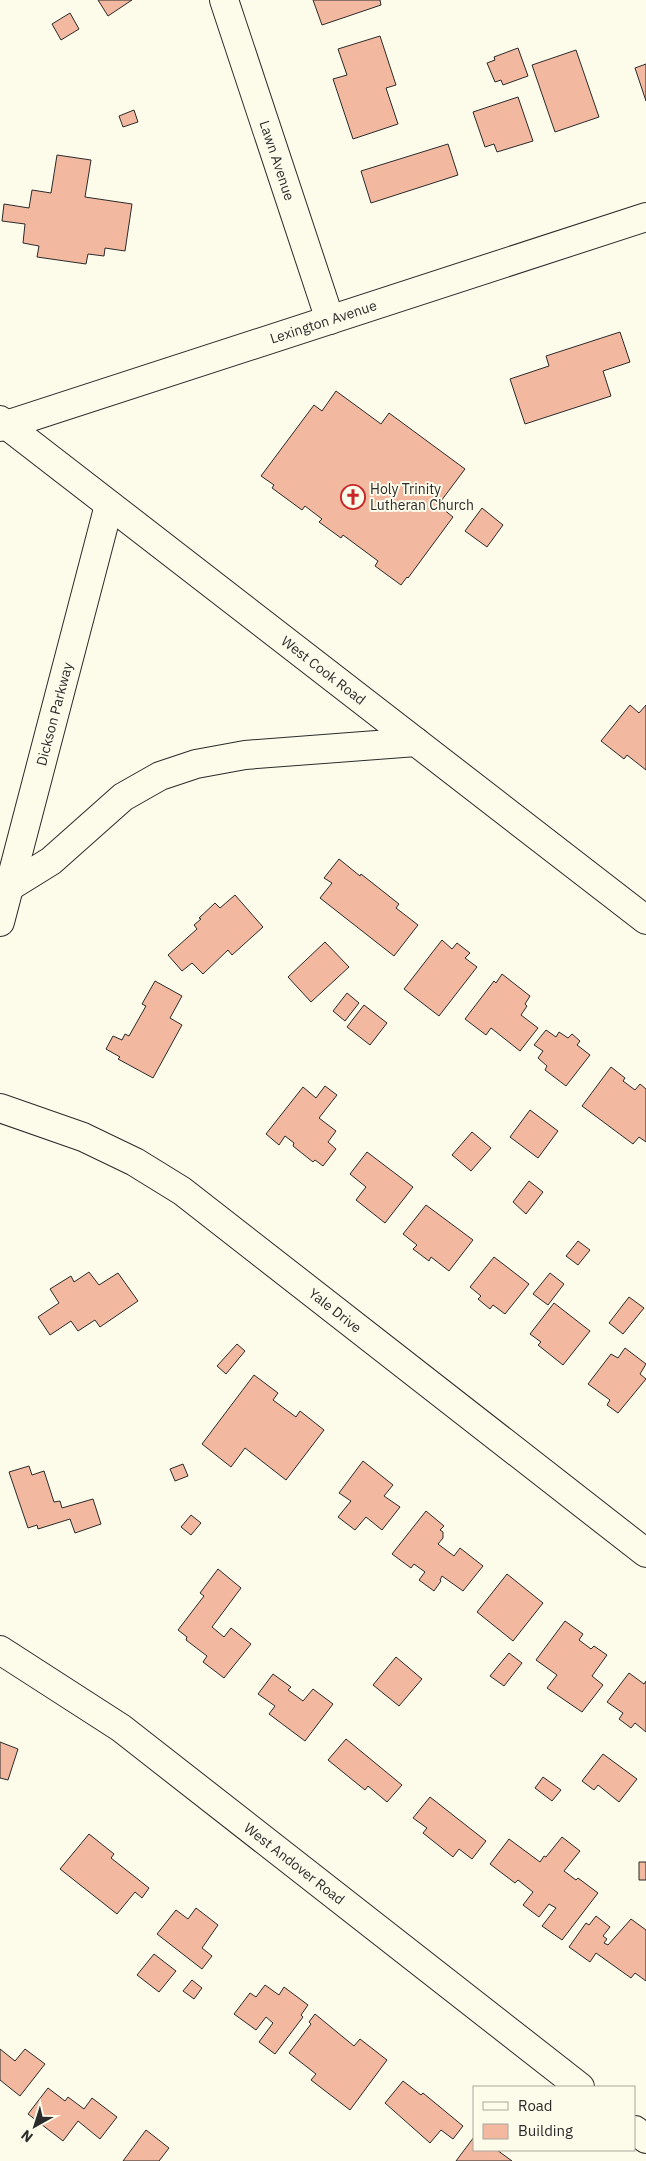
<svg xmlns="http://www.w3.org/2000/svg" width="646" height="2161" font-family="'IBM Plex Sans',sans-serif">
  <rect width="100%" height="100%" fill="#fdfbea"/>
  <path fill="#f2b8a0" stroke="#2b2b2b" d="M98,0H132L108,16Z
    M313,0H380L381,5L322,25Z
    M70,13L79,29L61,40L52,24Z
    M380,36L396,85L386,88L398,124L353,139L333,79L347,75L338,49Z
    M518,48L528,76L503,85L501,80L495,82L487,63L495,60L494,57Z
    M576,50L599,117L555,132L532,65Z
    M646,64V101L635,68Z
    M518,97L533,141L497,152L494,144L485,147L473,112Z
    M134,110L138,122L123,127L119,116Z
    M448,144L458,175L371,203L361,171Z
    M57,155L91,160L85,197L132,204L125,251L105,248L104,256L88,254L86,264L37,257L39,246L23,243L25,224L2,221L4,204L29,208L32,190L51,193Z
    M620,332L630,362L603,371L611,396L525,424L510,379L549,366L546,356Z
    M336,391L381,424L389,413L465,469L438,505L453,517L408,578L407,577L401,585L375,566L378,561L343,535L341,538L319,522L322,519L305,506L302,510L272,488L274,485L261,476L314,405L322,411Z
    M482,508L503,525L487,547L465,531Z
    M630,705L639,713L646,705V770L627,755L624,759L601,741Z
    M339,859L360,876L361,874L399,904L396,908L418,925L394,956L320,898L332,883L324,878Z
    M235,895L263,927L232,955L228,950L203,974L192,963L182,971L168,955L197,929L194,925L201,919L199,918L215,903L220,908Z
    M442,940L452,949L457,943L470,953L465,958L477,967L439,1016L404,989Z
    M325,942L349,967L311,1002L288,977Z
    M502,974L530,996L525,1004L527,1006L521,1015L538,1028L520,1051L491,1028L486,1035L465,1019L494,981L496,983Z
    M155,981L182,996L170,1018L182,1025L153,1078L118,1059L120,1057L106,1049L113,1036L122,1040L125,1034L129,1036L146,1006L142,1004Z
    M347,993L359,1003L345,1021L333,1011Z
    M364,1005L387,1023L370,1045L347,1027Z
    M546,1030L556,1037L559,1032L568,1038L572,1034L580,1041L577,1045L590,1055L566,1086L545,1070L547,1066L538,1058L543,1051L534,1045Z
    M611,1067L625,1078L623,1081L635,1090L640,1084L646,1089V1142L639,1137L633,1144L582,1106Z
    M325,1086L337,1095L319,1118L336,1131L328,1142L336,1149L323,1166L315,1160L313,1162L293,1146L294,1143L285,1136L279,1145L266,1134L303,1087L316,1098Z
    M530,1110L558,1131L538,1158L510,1137Z
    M472,1132L491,1148L471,1171L452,1155Z
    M367,1152L413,1187L385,1223L356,1200L366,1187L350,1174Z
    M529,1181L543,1192L526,1214L513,1202Z
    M426,1205L473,1240L449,1271L431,1257L429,1261L413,1249L417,1245L403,1234Z
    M578,1241L590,1250L578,1265L566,1256Z
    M494,1257L529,1284L505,1314L493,1305L490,1309L478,1299L481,1296L470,1287Z
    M89,1272L99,1285L118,1273L138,1301L100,1327L95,1320L78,1331L71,1321L50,1335L38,1317L59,1303L50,1289L71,1276L74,1282Z
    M550,1273L564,1284L548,1305L533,1294Z
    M629,1297L644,1308L623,1334L609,1323Z
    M554,1303L590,1331L563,1365L538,1345L541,1342L530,1334Z
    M237,1344L245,1351L226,1374L217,1366Z
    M625,1348L646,1364L640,1374L646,1379L618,1413L607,1405L610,1400L588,1384L611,1354L618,1358Z
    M254,1375L278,1393L273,1400L296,1417L300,1411L324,1430L286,1480L245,1448L231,1467L202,1444Z
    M363,1461L393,1485L384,1496L400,1507L382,1530L366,1517L355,1530L338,1517L351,1501L339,1493Z
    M183,1464L188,1476L175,1481L170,1469Z
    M29,1466L32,1475L44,1471L54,1502L60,1501L62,1508L93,1499L101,1524L75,1533L70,1519L38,1529L37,1525L28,1528L9,1472Z
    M426,1511L444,1526L440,1530L443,1532V1538L438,1544L454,1556L460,1548L483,1566L463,1591L442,1576L440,1580L441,1581L434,1591L419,1580L425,1572L414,1564L411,1568L392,1554Z
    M191,1515L201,1523L191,1535L181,1527Z
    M218,1569L241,1588L212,1627L224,1637L231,1628L251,1644L224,1678L203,1662L207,1656L186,1640L187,1637L178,1630L204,1596L200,1593Z
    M507,1574L543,1603L513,1641L477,1612Z
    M565,1621L583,1634L579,1640L591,1649L594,1646L607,1655L592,1676L603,1685L582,1712L547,1688L557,1675L536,1660Z
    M509,1653L522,1663L504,1686L490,1676Z
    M396,1657L422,1679L399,1706L373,1685Z
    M629,1673L644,1684L646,1681V1732L635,1723L631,1728L619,1719L623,1713L607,1702Z
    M273,1674L291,1687L288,1690L303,1701L313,1689L333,1704L305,1741L269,1714L275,1706L258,1694Z
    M346,1739L402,1785L387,1802L368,1786L365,1790L328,1760Z
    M0,1742L18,1749L8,1780L0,1778Z
    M603,1754L637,1779L619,1802L598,1785L594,1790L582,1781Z
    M543,1777L561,1790L552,1801L535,1788Z
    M430,1797L486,1841L472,1859L459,1849L453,1857L423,1833L427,1828L413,1818Z
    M89,1834L114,1854L111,1858L149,1888L142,1898L135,1892L117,1914L60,1869Z
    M562,1837L580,1851L564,1871L576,1880L578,1878L598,1893L562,1940L542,1926L556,1908L549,1904L539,1917L523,1905L533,1892L518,1880L515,1883L490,1864L509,1839L540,1862L544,1856L546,1857Z
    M639,1862H646V1880H639Z
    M196,1908L218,1925L202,1948L212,1956L202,1969L157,1934L176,1910L188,1919Z
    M596,1916L610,1927L603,1936L607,1939L604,1943L608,1945L631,1919L646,1930V1981L635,1973L631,1978L596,1953L590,1962L569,1947L586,1923L589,1925Z
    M154,1954L176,1971L159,1992L137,1975Z
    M192,1980L202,1988L194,1999L183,1991Z
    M265,1985L279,1995L284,1987L308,2005L301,2015L303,2017L275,2054L259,2042L273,2023L266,2017L256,2030L234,2014L250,1993L256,1997Z
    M315,2014L354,2046L360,2039L387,2060L350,2110L311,2080L316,2074L289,2053L311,2024L309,2022Z
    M0,2049L15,2061L25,2049L45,2064L20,2096L0,2080Z
    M403,2081L421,2095L423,2093L463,2126L453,2139L441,2130L430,2143L385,2103Z
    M48,2088L65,2101L68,2097L84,2109L92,2098L117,2117L100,2139L78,2121L63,2141L28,2114Z
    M146,2130L169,2148L159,2161H123Z
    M474,2137L475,2150H497L512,2161H456Z"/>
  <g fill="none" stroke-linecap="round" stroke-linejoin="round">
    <defs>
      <g id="minor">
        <path id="s1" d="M224,0L330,320"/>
        <path d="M9,887L51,861L123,797L160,776L196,764L245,755L416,742"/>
        <path id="s2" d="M0,922L109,505"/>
        <path id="s3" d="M0,1108L83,1137L135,1162L182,1191L646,1553"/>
        <path id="s4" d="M0,1650L121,1728L580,2087"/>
        <path d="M635,2130L646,2139"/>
      </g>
      <g id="major">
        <path id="s5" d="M0,420L646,920"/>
        <path id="s6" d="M0,427L646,217"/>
      </g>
    </defs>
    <use href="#minor" stroke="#2b2b2b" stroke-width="30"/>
    <use href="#major" stroke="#2b2b2b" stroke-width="30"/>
    <use href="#minor" stroke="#fdfbea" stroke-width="28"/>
    <use href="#major" stroke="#fdfbea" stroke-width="28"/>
  </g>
  <defs>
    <symbol id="church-ring" viewBox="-11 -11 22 22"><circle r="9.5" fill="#fdfbea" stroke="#c62828" stroke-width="1.5"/><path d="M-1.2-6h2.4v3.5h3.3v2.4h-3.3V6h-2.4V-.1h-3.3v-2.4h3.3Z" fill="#c62828"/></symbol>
  </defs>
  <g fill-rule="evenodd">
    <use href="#church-ring" x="339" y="483" width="28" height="28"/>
  </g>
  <g text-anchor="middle" stroke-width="4" stroke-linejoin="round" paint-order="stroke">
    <g font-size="14" fill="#2b2b2b" stroke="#fdfbea">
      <text dy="5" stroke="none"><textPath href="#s1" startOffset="169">Lawn Avenue</textPath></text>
      <text dy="5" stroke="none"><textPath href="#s6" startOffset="340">Lexington Avenue</textPath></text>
      <text dy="5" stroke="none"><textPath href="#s5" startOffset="409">West Cook Road</textPath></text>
      <text dy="5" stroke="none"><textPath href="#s2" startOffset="215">Dickson Parkway</textPath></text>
      <text dy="5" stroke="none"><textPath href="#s3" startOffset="395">Yale Drive</textPath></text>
      <text dy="5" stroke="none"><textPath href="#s4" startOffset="364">West Andover Road</textPath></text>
    </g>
    <g font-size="14" fill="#2b2b2b" stroke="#fdfbea" text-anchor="start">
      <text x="370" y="494">Holy Trinity<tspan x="370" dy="16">Lutheran Church</tspan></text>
    </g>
  </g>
  <rect x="473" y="2086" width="162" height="65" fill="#fdfbea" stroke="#a9a89e"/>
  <rect x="483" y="2102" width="25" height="8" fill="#fdfbea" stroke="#a9a89e"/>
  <text x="518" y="2111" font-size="15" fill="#2b2b2b">Road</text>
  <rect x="483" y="2124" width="25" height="15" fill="#f2b8a0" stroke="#a9a89e"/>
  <text x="518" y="2136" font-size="15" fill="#2b2b2b">Building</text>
  <g transform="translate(35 2126) rotate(219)" stroke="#fdfbea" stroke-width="4" paint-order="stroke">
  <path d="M0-4L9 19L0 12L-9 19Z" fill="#2b2b2b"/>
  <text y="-8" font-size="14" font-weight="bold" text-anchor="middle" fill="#2b2b2b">N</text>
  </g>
</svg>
